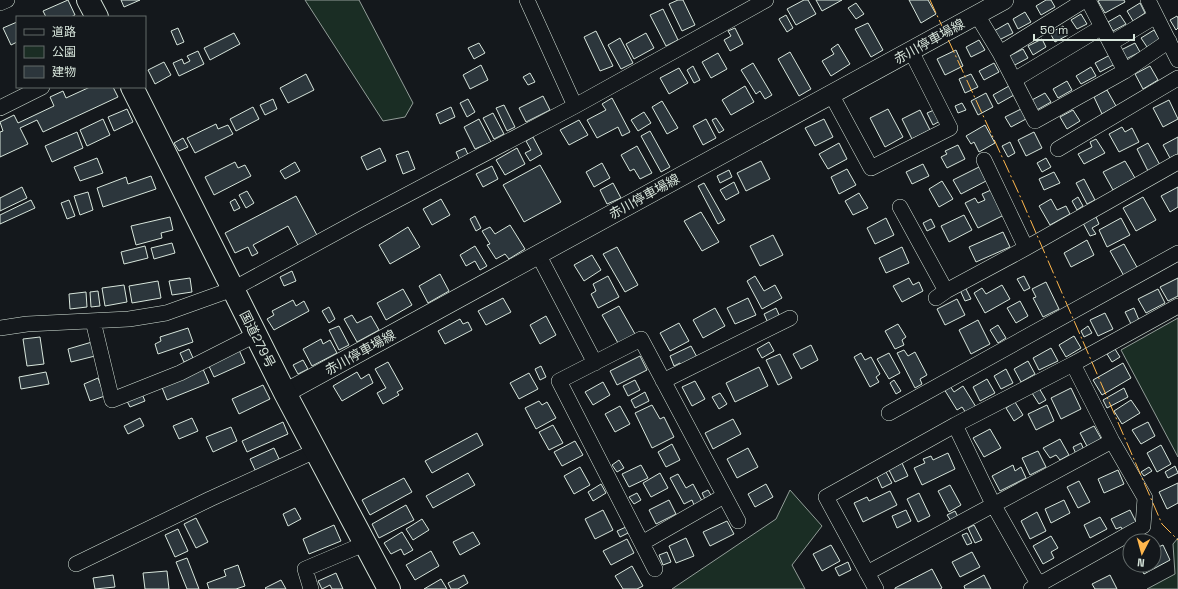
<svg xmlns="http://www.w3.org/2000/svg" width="1178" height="589" font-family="'Space Grotesk','Noto Sans JP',sans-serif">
  <rect width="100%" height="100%" fill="#14181c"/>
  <path fill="#1a2d24" stroke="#939e99" d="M305,0H359L413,103L405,117L383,121Z
    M1178,318V457L1121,350Z
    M790,490L822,526L792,565L805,589H672L776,519Z
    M1178,538V589H1147L1175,574L1173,544Z"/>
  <path fill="#2c363c" stroke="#d8e6dc" d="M68,0L75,15L71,17H46L43,11Z
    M121,0H140L124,7Z
    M678,0H683L695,25L682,31L669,4Z
    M804,0H808L816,14L796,25L787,9Z
    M816,0H842L822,11Z
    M909,0H928L936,14L921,23Z
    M1046,0H1051L1055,7L1041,15L1036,6Z
    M1100,0H1124L1125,2L1105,13L1098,1Z
    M856,3L864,14L856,19L848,8Z
    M1140,3L1145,13L1133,21L1127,11Z
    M663,9L678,40L666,46L650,15Z
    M1025,12L1031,22L1018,29L1013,19Z
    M1081,14L1087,24L1077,29L1071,20Z
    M786,15L793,28L787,32L779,19Z
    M1120,15L1126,24L1113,31L1108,22Z
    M1177,16L1178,18V28L1176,30L1170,20Z
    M17,22V42L11,45L3,28Z
    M868,23L883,50L871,57L855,29Z
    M1008,23L1013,33L999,40L994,31Z
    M1063,26L1068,35L1055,42L1050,33Z
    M178,28L184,42L177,45L171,31Z
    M735,28L743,44L730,51L724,40L731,36L728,31Z
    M1154,30L1160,40L1147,47L1141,38Z
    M596,31L613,66L600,71L584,37Z
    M234,33L240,44L210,60L204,48Z
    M646,33L654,48L634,59L626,44Z
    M620,38L633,63L621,69L608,45Z
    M1042,39L1046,47L1033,55L1028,46Z
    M979,40L985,50L971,57L966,47Z
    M479,43L485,53L474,59L468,48Z
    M1135,43L1140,52L1126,59L1121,50Z
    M838,44L850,64L831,76L822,61L834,54L831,49Z
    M1023,49L1028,58L1013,66L1009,56Z
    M956,50L963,66L945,75L937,59Z
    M198,51L204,64L179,76L173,63L182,59L184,64L190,61L187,56Z
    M790,52L811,89L799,96L778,59Z
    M718,53L727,69L711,78L702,62Z
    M1110,55L1115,64L1100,72L1095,63Z
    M164,62L171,75L155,84L148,70Z
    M753,63L772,95L765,99L760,91L756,94L741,70Z
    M994,63L999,72L984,80L979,71Z
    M481,65L488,80L470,89L463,75Z
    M693,66L700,80L694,83L687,70Z
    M1150,66L1158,80L1143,89L1135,74Z
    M1091,67L1096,76L1081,84L1076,76Z
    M679,68L688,83L669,94L660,78Z
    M530,73L535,82L528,85L523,77Z
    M306,74L314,90L288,103L280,88Z
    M971,74L978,87L965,93L959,79Z
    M1067,81L1072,90L1058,98L1053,89Z
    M745,86L754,102L731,115L722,100Z
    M1009,86L1014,95L998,104L993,95Z
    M90,87H113L118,97L43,132L37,120L20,128L28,144L0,157V132L3,131L0,122L14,115L18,123L54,106L50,97L63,91L66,98Z
    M1107,90L1116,106L1102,114L1094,97Z
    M986,93L993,107L978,115L971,101Z
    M1045,93L1051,102L1035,111L1030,101Z
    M543,96L550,110L526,122L519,108Z
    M612,98L630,132L622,136L618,127L597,138L587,120L606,110L602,104Z
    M273,99L277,109L265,115L260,105Z
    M468,99L475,112L467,117L460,103Z
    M1169,100L1178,119L1163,127L1153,108Z
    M662,101L678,128L667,134L652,107Z
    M962,103L966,110L958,113L955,106Z
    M504,105L515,127L507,131L496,108Z
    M253,107L259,119L236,131L230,119Z
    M451,107L455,117L440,124L436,114Z
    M127,109L133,122L114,131L108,117Z
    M888,109L903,137L885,147L870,118Z
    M1021,109L1026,119L1011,127L1005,117Z
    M920,110L930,130L912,139L902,119Z
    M934,110L940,121L933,125L927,113Z
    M1073,110L1080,121L1067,129L1060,117Z
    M644,112L651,123L638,131L631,120Z
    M493,113L504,134L494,139L483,118Z
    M716,118L724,130L719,133L712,120Z
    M103,119L110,135L87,146L80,130Z
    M479,119L491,142L475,149L464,127Z
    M706,119L716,138L703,145L693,126Z
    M824,119L833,137L815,146L805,128Z
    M579,120L588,135L569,145L560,130Z
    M216,124L218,129L228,125L233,134L195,153L187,138Z
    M985,125L995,143L979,152L974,142L971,144L966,136Z
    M1122,127L1125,132L1132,128L1139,142L1119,152L1109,134Z
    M650,131L670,167L661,172L641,136Z
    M77,132L83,148L52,162L45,146Z
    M1034,132L1042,148L1026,156L1018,140Z
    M533,137L542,154L530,161L525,153L531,150L526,141Z
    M1178,137V154L1170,158L1163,145Z
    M183,138L188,147L179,151L174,143Z
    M1096,139L1105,153L1084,164L1078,154L1092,147L1090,142Z
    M1010,142L1015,153L1008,157L1002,146Z
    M839,143L847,159L828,169L819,154Z
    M1148,143L1160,165L1148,171L1137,149Z
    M958,145L965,159L947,168L941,157L947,154L945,151Z
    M637,146L652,173L640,179L634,169L630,171L621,155Z
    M380,148L386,161L367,170L361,157Z
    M465,148L469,157L460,161L456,152Z
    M517,148L525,164L505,175L496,160Z
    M408,151L415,169L403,174L396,155Z
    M97,158L103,173L80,181L74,167Z
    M1046,158L1051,167L1042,172L1037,163Z
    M761,161L770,179L746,191L737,173Z
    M1125,161L1135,178L1113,190L1103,172Z
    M235,162L238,168L245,165L251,176L214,195L205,177Z
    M295,162L300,171L285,179L280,171Z
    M602,163L610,178L594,187L586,172Z
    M923,164L929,176L912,184L906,172Z
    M540,165L561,202L524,222L503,185Z
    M492,166L498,179L483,187L476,174Z
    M981,166L988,180L961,194L953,180Z
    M847,169L856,185L839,194L831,177Z
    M729,170L732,177L720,183L717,176Z
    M1054,172L1060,183L1044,190L1039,179Z
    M151,176L156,189L103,207L97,188L126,177L128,184Z
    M1084,179L1095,200L1087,204L1076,183Z
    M942,181L953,199L939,207L929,189Z
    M734,182L739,193L726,200L720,190Z
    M613,183L621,198L607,204L600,190Z
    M704,183L725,220L718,224L698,186Z
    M22,187L27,198L0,211V198Z
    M1178,187V207L1170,212L1161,196Z
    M991,190L1004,215L978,228L965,203L975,198L978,203L985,200L982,194Z
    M247,191L254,203L246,208L239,195Z
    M88,192L93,210L80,215L74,196Z
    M859,193L868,208L853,215L845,201Z
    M296,196L318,237L299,247L288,226L253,245L258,253L252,256L248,247L235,253L225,233Z
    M1078,197L1083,206L1077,210L1072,201Z
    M1143,197L1156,220L1136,231L1123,208Z
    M235,199L240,208L234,211L230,202Z
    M441,199L450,215L432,225L423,209Z
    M1051,199L1057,210L1066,206L1070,214L1050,225L1039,206Z
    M31,200L35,208L0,224V215Z
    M69,200L75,216L67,219L61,203Z
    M701,212L719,242L702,251L684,221Z
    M964,215L972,230L949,242L941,226Z
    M475,216L481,228L476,231L470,219Z
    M170,217L173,230L161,233L162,238L136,245L131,226Z
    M1096,217L1099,224L1092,228L1096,234L1090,236L1083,223Z
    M886,218L894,235L875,244L867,228Z
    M1121,218L1130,235L1107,247L1099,230Z
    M931,219L935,227L927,231L923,223Z
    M510,225L525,249L509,259L505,254L496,259L487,245L490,244L482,231L490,227L495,234Z
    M408,227L420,247L390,264L379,245Z
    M1003,232L1010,247L976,262L969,247Z
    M773,235L783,255L760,266L750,246Z
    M1087,240L1094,255L1071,267L1064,253Z
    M172,243L175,253L154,259L151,248Z
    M1124,244L1138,269L1124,276L1110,251Z
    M145,246L148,258L124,264L121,252Z
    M475,246L487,266L480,270L475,261L466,266L460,255Z
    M617,247L638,285L625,292L603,254Z
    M902,247L909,263L886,273L879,258Z
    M592,255L601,270L584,281L574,265Z
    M292,271L296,281L284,286L280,277Z
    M440,274L449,291L428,303L419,286Z
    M608,276L619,297L598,308L591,294L596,291L593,284Z
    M755,276L764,291L775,285L782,298L762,309L747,281Z
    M1024,276L1030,288L1024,291L1017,279Z
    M190,278L192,292L172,295L169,281Z
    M909,278L913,285L919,282L923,291L902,302L893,286Z
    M1178,278V296L1168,301L1160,287Z
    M158,281L161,298L132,303L129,286Z
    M1046,282L1059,309L1043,317L1033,298L1036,297L1032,289Z
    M124,285L127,302L105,306L102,288Z
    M1002,285L1010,299L985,313L974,293L982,288L986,294Z
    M965,287L971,299L965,301L960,290Z
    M403,289L412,305L386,320L377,303Z
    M1158,289L1165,303L1146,313L1138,299Z
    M98,291L100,306L91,307L90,292Z
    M86,292L87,307L70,309L69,294Z
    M503,298L511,312L486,325L478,311Z
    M748,298L756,315L735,324L727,308Z
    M957,299L965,315L945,325L937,309Z
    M293,300L296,306L304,301L309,311L274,330L267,319L274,315L272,311Z
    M1020,301L1028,316L1016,323L1007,308Z
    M619,306L635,334L618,343L602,315Z
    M329,307L335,319L329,323L322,311Z
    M715,308L725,326L703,338L693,320Z
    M776,308L780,317L768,323L764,314Z
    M1134,308L1139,320L1131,324L1125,312Z
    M1105,313L1113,329L1098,336L1090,320Z
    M352,315L357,323L371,316L379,330L357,342L344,319Z
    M546,316L556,335L540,344L530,325Z
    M460,319L463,324L468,322L472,330L445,344L438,331Z
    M978,320L990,344L971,354L959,330Z
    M679,323L689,341L670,351L660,333Z
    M898,324L906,337L902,340L904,345L895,349L885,331Z
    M998,325L1006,338L998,343L990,330Z
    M339,326L349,345L339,350L329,330Z
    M1088,326L1092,333L1084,337L1081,331Z
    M188,328L193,342L158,354L155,344L161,341L160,337Z
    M1074,336L1081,348L1066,357L1059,345Z
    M40,337L44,364L27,366L23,339Z
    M321,339L323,344L330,340L337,353L312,366L303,349Z
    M92,342L95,356L71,362L68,349Z
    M769,342L774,351L762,358L757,349Z
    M811,345L818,360L801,369L793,354Z
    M691,346L698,359L682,367L680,363L674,366L670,356Z
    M1051,348L1058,361L1039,370L1033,358Z
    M189,349L193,358L184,362L180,353Z
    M1115,349L1120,357L1112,362L1107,354Z
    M239,350L245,363L214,377L208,364Z
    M904,350L908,356L915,352L927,375L920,379L922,384L915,388L897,353Z
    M861,353L865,360L871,357L880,374L876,377L879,382L870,387L854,357Z
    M889,353L900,373L889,379L877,359Z
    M780,354L792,378L778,385L766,360Z
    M640,356L647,370L617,385L610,371Z
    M303,360L308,369L298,374L293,365Z
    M1028,361L1035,374L1021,382L1014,369Z
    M388,362L403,389L397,392L399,395L383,404L377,393L386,388L375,369Z
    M1123,363L1131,378L1102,395L1093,380Z
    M541,366L546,377L540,380L535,369Z
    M759,367L768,386L735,402L726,383Z
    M203,369L209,383L167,400L161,385Z
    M1006,369L1013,383L1001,389L994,376Z
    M46,372L49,384L21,389L19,377Z
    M357,372L361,379L369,374L373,383L342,401L333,386Z
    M529,373L538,389L519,399L510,383Z
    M98,378L105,396L90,401L84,384Z
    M987,379L995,393L980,401L973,387Z
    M635,380L640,390L628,396L623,386Z
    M894,380L901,391L896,394L890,383Z
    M695,381L705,399L692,406L682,387Z
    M603,382L610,395L593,405L585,392Z
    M263,385L270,399L239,414L232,399Z
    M950,386L954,392L963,386L976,407L966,413L962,407L957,410L944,389Z
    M1039,388L1046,400L1039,404L1032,393Z
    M1071,388L1081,409L1061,419L1051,398Z
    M1124,388L1128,397L1107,408L1103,400Z
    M645,392L649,401L635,408L631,400Z
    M720,393L727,404L719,409L712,397Z
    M142,394L145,401L130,407L127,401Z
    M1131,400L1140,413L1122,424L1114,411Z
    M539,401L542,405L547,402L556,418L536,429L525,408Z
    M1015,402L1023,415L1014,421L1006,408Z
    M652,405L660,419L664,417L674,437L652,448L635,413Z
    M1047,405L1054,421L1036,430L1028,414Z
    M620,406L630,424L615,432L605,414Z
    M140,418L144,426L128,434L124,426Z
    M192,418L198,431L179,439L173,426Z
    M733,419L741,434L713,449L705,433Z
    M283,422L288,434L247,452L242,441Z
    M1148,422L1155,436L1141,444L1132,430Z
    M553,425L563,443L549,450L539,432Z
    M1094,426L1102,440L1088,448L1080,433Z
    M231,427L237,441L213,452L206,437Z
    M990,429L1001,448L984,457L973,438Z
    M477,433L483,445L432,473L425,461Z
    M1060,439L1069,455L1060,460L1056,455L1050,458L1043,448Z
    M575,441L583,455L562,466L554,452Z
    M1081,443L1084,450L1076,454L1073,447Z
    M672,444L680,460L666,467L658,452Z
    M1161,445L1171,464L1157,472L1147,453Z
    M274,448L280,461L256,472L250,459Z
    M748,448L758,467L737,478L727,459Z
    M1038,451L1046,467L1030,475L1022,458Z
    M948,453L955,469L922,485L914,468L925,463L923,459L931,456L933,460Z
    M619,460L624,468L617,472L612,465Z
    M902,463L908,476L895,482L889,470Z
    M641,465L648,478L629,487L622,474Z
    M1013,465L1015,471L1021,467L1026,478L1000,491L992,476Z
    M1175,466L1178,473L1168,478L1165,472Z
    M580,467L590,485L574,494L564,476Z
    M1149,467L1152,471L1144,476L1141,472Z
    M1118,470L1124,484L1104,493L1098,479Z
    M886,472L892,483L882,488L877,477Z
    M468,473L475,485L433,508L426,496Z
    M660,473L668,488L651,497L643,483Z
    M678,474L686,488L693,484L702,501L694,505L692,500L684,504L670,478Z
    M404,478L412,492L370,515L362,500Z
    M1079,481L1090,502L1078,508L1067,487Z
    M1178,483V503L1167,509L1159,492Z
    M601,484L606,493L593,501L588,492Z
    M766,484L773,497L755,507L748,494Z
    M950,485L961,505L949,512L938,491Z
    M708,490L712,497L706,501L702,493Z
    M890,491L897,505L863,522L854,503L867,497L869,501Z
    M637,493L641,500L634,504L629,497Z
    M919,493L930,516L918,522L907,499Z
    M669,500L676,514L656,524L649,510Z
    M1064,500L1070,513L1051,523L1045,509Z
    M406,505L414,520L379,538L372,524Z
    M295,508L301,519L288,526L283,514Z
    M603,510L613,530L595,539L585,519Z
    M906,510L911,521L897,528L892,516Z
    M1130,510L1137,524L1123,531L1121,527L1116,529L1111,519Z
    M955,511L958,517L951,521L947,515Z
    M1037,512L1046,531L1030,539L1021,521Z
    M1100,517L1107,529L1090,538L1084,525Z
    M196,518L208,542L196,548L184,524Z
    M422,519L429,530L413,540L406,529Z
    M727,521L734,534L710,546L703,532Z
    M334,525L341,541L309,554L303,539Z
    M974,525L982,540L975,543L968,528Z
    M626,527L628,533L620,537L617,531Z
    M178,529L188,551L175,557L165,535Z
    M402,532L413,550L404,555L401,549L391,554L384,543Z
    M473,532L480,544L460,555L453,542Z
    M967,533L972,543L967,545L962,535Z
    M1051,536L1058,548L1051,552L1054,558L1043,564L1033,546Z
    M686,538L694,556L676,563L669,546Z
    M627,539L634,553L611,565L603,551Z
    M831,545L840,561L822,571L813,554Z
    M1163,545L1170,560L1144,574L1139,565H1154V549Z
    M431,551L439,566L415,580L406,565Z
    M667,552L671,562L663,565L659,555Z
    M972,552L980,567L960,577L952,562Z
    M187,558L199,589H187L176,562Z
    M848,562L851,570L839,576L835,568Z
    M238,565L245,586L236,589H209L207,583L226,576L224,570Z
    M632,566L643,586L637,589H623L615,576Z
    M932,569L942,588L940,589H895V588Z
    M167,571L169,589H145L143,573Z
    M336,573L343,589H332L330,585L322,589L318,581Z
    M113,575L115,587L95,589L93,578Z
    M464,575L468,583L458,589H451L448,583Z
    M984,575L991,589H965L964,586Z
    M1110,575L1117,589H1095L1092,584Z
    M441,579L447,589H424Z
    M281,580L286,589H266L265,588Z"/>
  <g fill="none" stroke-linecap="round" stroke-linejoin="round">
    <defs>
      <path id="minor" d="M527,0L575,106
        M1088,0L1125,71
        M1148,0L1178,60
        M0,3L7,0
        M977,15L1000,53L1035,121L1125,71L1169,41
        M1111,43L1156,16
        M1000,53L1085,0
        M1014,80L1102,27
        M831,94L871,168L950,128L911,51
        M0,108L42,87
        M1058,149L1178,78
        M984,160L1026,248
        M900,207L946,291
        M538,254L595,363
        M936,298L946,291L1026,248L1178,162
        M93,321L112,400L180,373L255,335
        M0,328L27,324L129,319L166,313L233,289L363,218L575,106L766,0
        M663,381L790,318
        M889,413L1178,253
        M955,425L993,504L1041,589
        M642,543L724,496
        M76,564L210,499L315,451
        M655,569L559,381L641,339L738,521
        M867,573L1112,441
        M311,589L305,569L364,544
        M876,589L826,497L955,425L1073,364L1178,306
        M1031,589L1143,526L1145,498L1112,441L1073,364"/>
      <path id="major" d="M285,393L1004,0"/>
      <path id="highway" d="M88,0L97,17
        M132,87L285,393L389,589"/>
    </defs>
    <use href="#minor" stroke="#d8e6dc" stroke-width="16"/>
    <use href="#major" stroke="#d8e6dc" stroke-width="20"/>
    <use href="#highway" stroke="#d8e6dc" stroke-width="24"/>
    <use href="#minor" stroke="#14181c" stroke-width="15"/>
    <use href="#major" stroke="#14181c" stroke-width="19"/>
    <use href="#highway" stroke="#14181c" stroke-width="22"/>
    <path stroke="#ffb74d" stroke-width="1" stroke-dasharray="14 3 2 3" stroke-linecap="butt" d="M930,0L1020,196L1162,524L1178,540"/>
  </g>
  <g text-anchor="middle" stroke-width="3" stroke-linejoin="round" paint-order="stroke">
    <g font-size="13" fill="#d8e6dc" stroke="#14181c">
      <text transform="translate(929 41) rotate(-29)" y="5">赤川停車場線</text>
      <text transform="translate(644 196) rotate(-29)" y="5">赤川停車場線</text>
      <text transform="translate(258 339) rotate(63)" y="5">国道279号</text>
      <text transform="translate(360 352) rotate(-29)" y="5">赤川停車場線</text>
    </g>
  </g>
  <rect x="16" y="16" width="130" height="72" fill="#14181c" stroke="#626a69"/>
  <rect x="24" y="29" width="20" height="6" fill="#14181c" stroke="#626a69"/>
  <text x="52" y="36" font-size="12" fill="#d8e6dc">道路</text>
  <rect x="24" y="46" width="20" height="12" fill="#1a2d24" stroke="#626a69"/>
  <text x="52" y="56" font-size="12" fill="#d8e6dc">公園</text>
  <rect x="24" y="66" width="20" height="12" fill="#2c363c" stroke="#626a69"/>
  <text x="52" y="76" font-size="12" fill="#d8e6dc">建物</text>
  <g transform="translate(1142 553) rotate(186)"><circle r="19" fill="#14181c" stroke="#626a69"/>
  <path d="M0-3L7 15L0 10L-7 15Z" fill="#ffb74d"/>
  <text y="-6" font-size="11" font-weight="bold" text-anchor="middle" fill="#d8e6dc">N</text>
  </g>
  <path d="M1034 34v6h100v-6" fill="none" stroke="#d8e6dc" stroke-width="2"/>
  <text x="1040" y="34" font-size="12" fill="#d8e6dc" stroke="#14181c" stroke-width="3" paint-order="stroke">50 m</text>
</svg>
